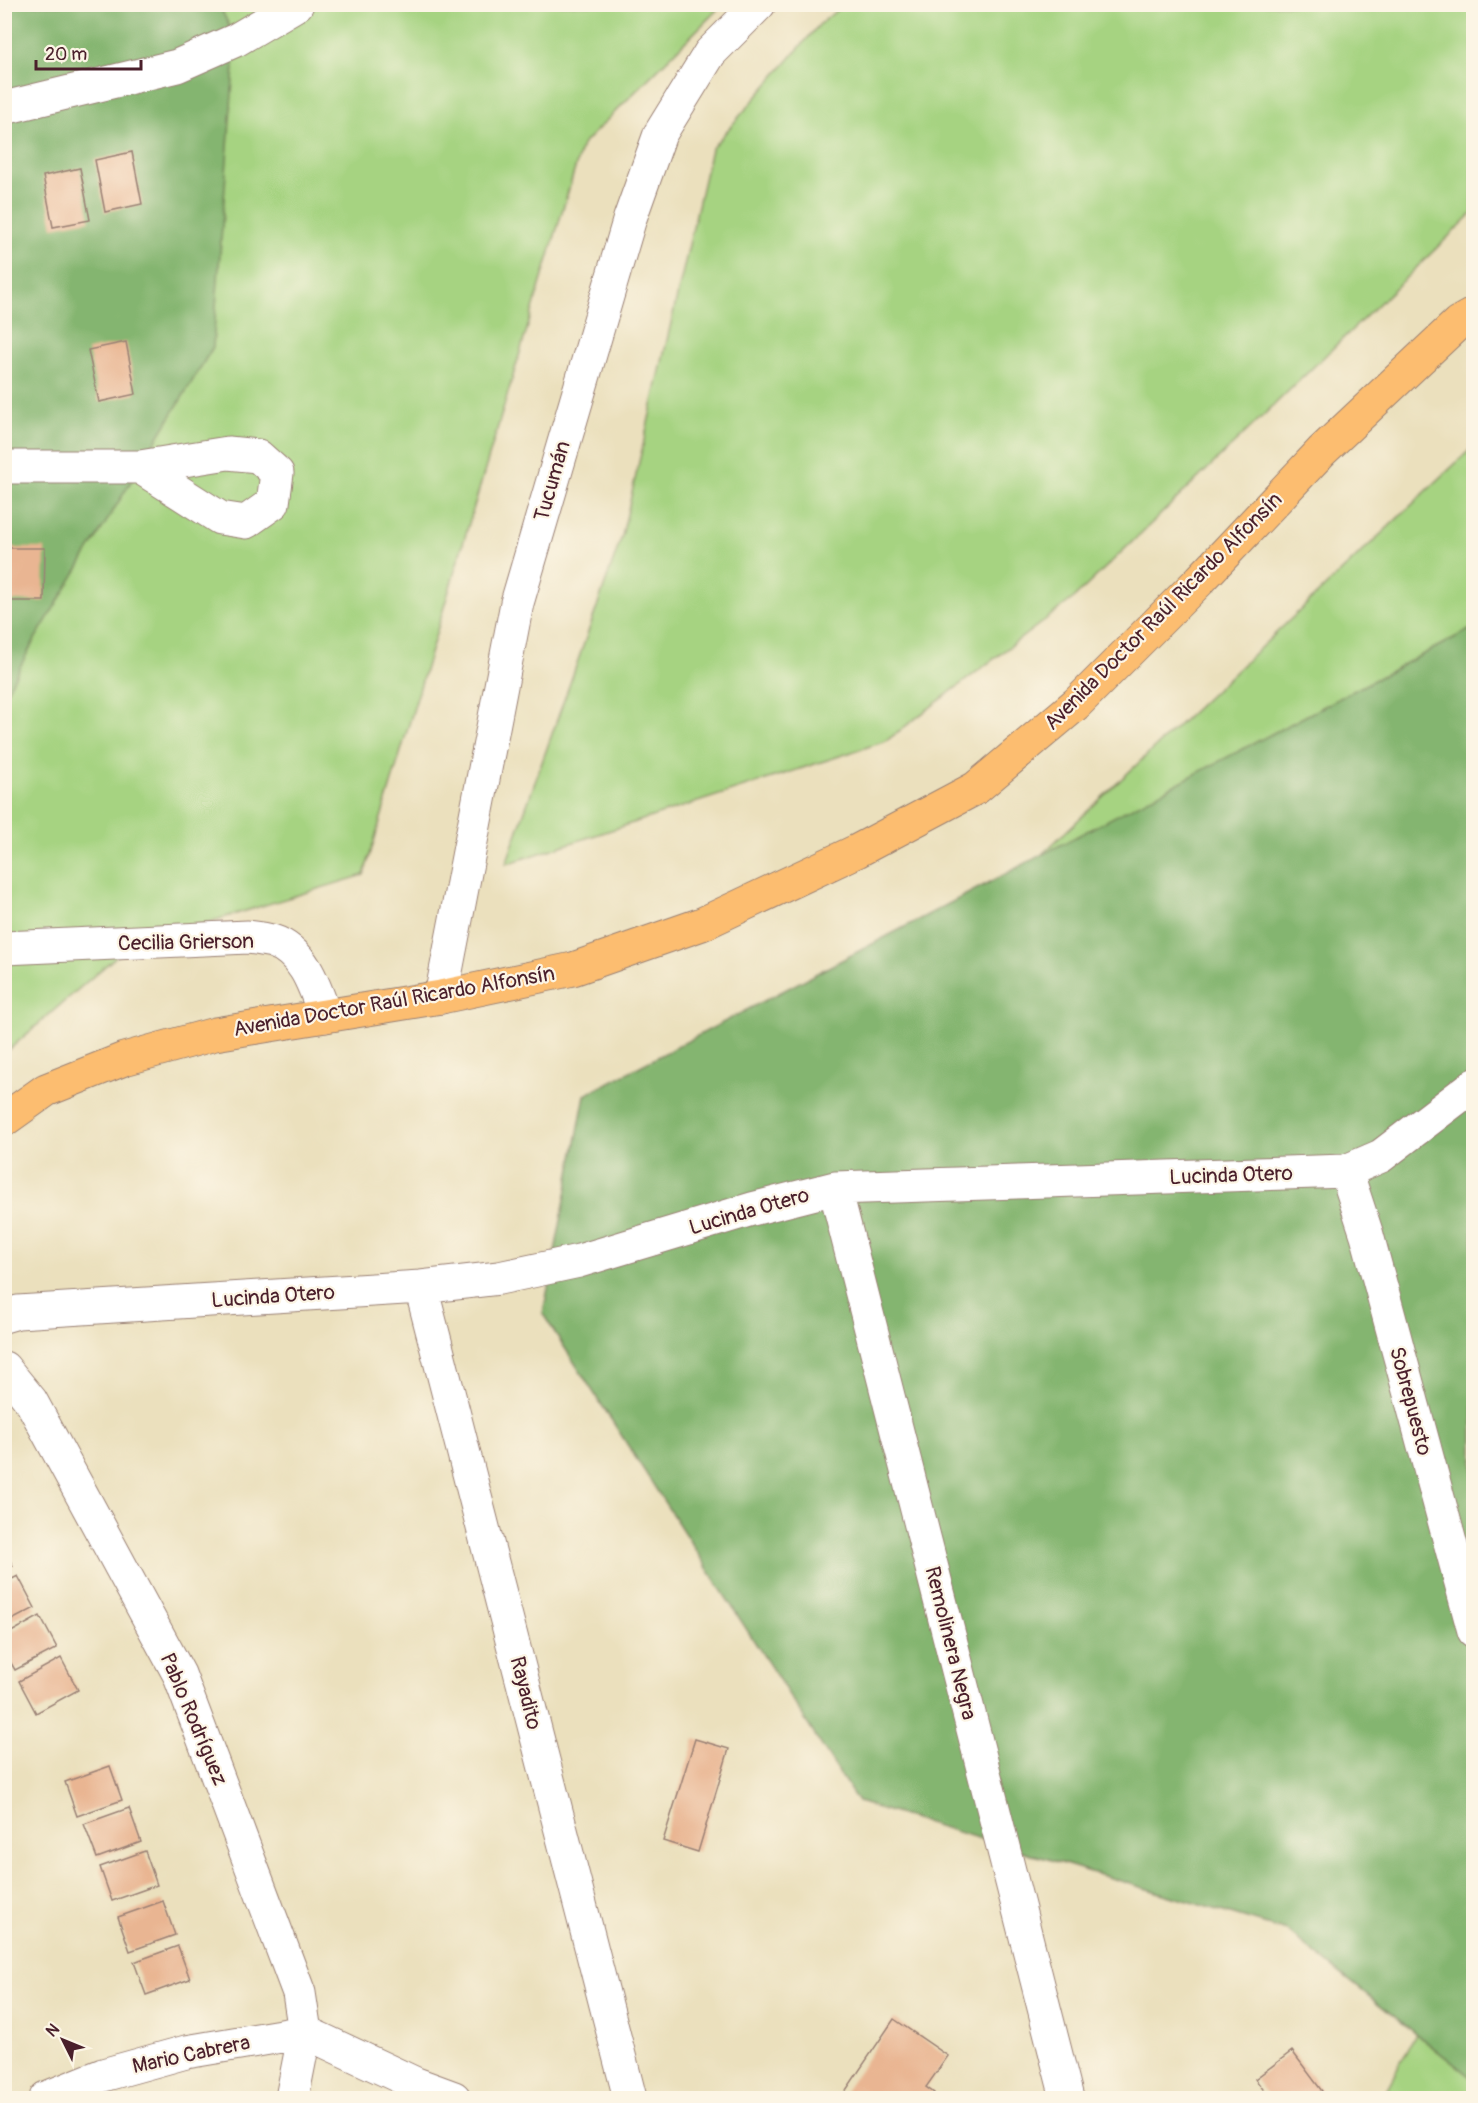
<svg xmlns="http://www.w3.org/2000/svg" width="1478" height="2103" font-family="Pangolin,sans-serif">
  <rect width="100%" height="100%" fill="#fcf5e5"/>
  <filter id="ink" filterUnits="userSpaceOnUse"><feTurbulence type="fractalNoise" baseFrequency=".0167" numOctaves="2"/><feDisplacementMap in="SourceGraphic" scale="12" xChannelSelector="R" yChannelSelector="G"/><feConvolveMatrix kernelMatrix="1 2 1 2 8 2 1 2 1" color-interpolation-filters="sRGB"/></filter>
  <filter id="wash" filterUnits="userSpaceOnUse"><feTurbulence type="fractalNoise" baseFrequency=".008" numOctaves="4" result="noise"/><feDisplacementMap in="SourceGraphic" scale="24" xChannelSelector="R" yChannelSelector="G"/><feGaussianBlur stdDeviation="1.35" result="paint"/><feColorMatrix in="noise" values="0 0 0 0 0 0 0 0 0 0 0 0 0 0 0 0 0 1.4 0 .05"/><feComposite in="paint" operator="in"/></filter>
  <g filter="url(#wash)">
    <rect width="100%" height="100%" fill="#ebe0bd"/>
    <path fill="#a6d381" stroke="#787956" stroke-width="1.5" d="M844,4L1473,5V213L1075,597L886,741L506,864L622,536L711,149L819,25Z
      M219,5H722L582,145L364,875L127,947L5,1053V691L236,40Z
      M1473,447V628L1040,856Z
      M1416,2034L1473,2079V2098H1382Z"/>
    <path fill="#84b56f" stroke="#676a4d" stroke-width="1.5" d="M5,5H219L236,40L213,347L35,639L5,695Z
      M1473,628V2079L1287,1931L858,1802L543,1314L585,1095Z"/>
    <g id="blocks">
      <path fill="#e9b592" d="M132,152L142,204L105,212L95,160Z
        M80,168L90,220L53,227L43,176Z
        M126,342L136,394L99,402L88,350Z
        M7,548H45L44,601H6Z
        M4,1550L13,1566L4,1571Z
        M18,1576L35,1608L4,1624V1583Z
        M40,1616L57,1648L15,1670L4,1651V1636Z
        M61,1658L78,1690L36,1713L19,1681Z
        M695,1739L729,1749L698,1852L663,1841Z
        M110,1766L122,1800L77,1816L65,1782Z
        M129,1808L141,1842L97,1858L84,1824Z
        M145,1851L157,1885L112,1901L100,1867Z
        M163,1901L175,1935L130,1951L118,1917Z
        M178,1946L190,1979L146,1995L134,1962Z
        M894,2019L948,2056L926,2087L934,2093L931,2098H845L842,2096Z
        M1292,2051L1322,2091L1311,2098H1270L1255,2079Z"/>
    </g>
  </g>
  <g filter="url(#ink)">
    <use href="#blocks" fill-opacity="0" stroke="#9a8074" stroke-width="1.5"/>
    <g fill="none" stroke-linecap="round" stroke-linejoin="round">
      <defs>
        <path id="minor" d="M4,108L177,66L236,40L297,4
          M4,467H140L228,453L258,456L277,473L273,503L246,522L220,518L140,467
          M4,948L248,937C256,938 265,939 272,941C304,951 315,987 325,1016
          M441,997L517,603L630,218L660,134L710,53L759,4
          M1346,1171L1367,1235L1474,1631
          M835,1188L1067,2098
          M421,1287L630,2098
          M4,1316L18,1312L421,1287L499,1278L579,1261L752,1209L835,1188L1346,1171L1381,1156L1474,1085
          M4,1368L31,1401L179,1674L299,1993L305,2032L292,2098
          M46,2098L103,2075L186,2052L305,2032L416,2084L454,2098"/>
        <path id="major" d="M4,1120L46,1090L124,1059L215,1034L441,997L573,969L702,924L857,851L976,788L1076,704L1200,580L1322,451L1458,323L1474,314"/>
      </defs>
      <use href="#minor" stroke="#9a8074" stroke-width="35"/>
      <use href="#major" stroke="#9a8074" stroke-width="35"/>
      <use href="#minor" stroke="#fff" stroke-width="33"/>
      <use href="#major" stroke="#fcbd6f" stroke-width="33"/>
    </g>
  </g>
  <g text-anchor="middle" stroke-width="4.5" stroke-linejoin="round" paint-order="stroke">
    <g font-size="21" fill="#4a1f2b" stroke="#fcf5e5">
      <text transform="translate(552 481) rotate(-74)" y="7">Tucumán</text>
      <text transform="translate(1163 611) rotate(-45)" y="7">Avenida Doctor Raúl Ricardo Alfonsín</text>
      <text transform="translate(186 942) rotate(-1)" y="7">Cecilia Grierson</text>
      <text transform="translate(394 1001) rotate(-10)" y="7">Avenida Doctor Raúl Ricardo Alfonsín</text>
      <text transform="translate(1231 1175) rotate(-2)" y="7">Lucinda Otero</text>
      <text transform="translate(749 1211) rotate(-16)" y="7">Lucinda Otero</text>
      <text transform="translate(273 1296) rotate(-4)" y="7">Lucinda Otero</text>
      <text transform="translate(1411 1401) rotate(75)" y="7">Sobrepuesto</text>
      <text transform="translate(951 1643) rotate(76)" y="7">Remolinera Negra</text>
      <text transform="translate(526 1693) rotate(76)" y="7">Rayadito</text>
      <text transform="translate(194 1719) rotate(67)" y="7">Pablo Rodríguez</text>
      <text transform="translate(191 2054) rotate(-12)" y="7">Mario Cabrera</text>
    </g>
  </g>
  <rect width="1478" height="2103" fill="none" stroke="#fcf5e5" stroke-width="24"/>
  <g transform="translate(63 2040) rotate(313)" stroke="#fcf5e5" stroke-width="4.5" paint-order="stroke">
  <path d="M0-4.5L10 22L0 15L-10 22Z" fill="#4a1f2b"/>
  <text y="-9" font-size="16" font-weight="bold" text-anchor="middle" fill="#4a1f2b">N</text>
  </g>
  <path d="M36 60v9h105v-9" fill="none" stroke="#4a1f2b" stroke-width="3"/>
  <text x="45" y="60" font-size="18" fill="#4a1f2b" stroke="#fcf5e5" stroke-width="4.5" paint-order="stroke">20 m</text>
</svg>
